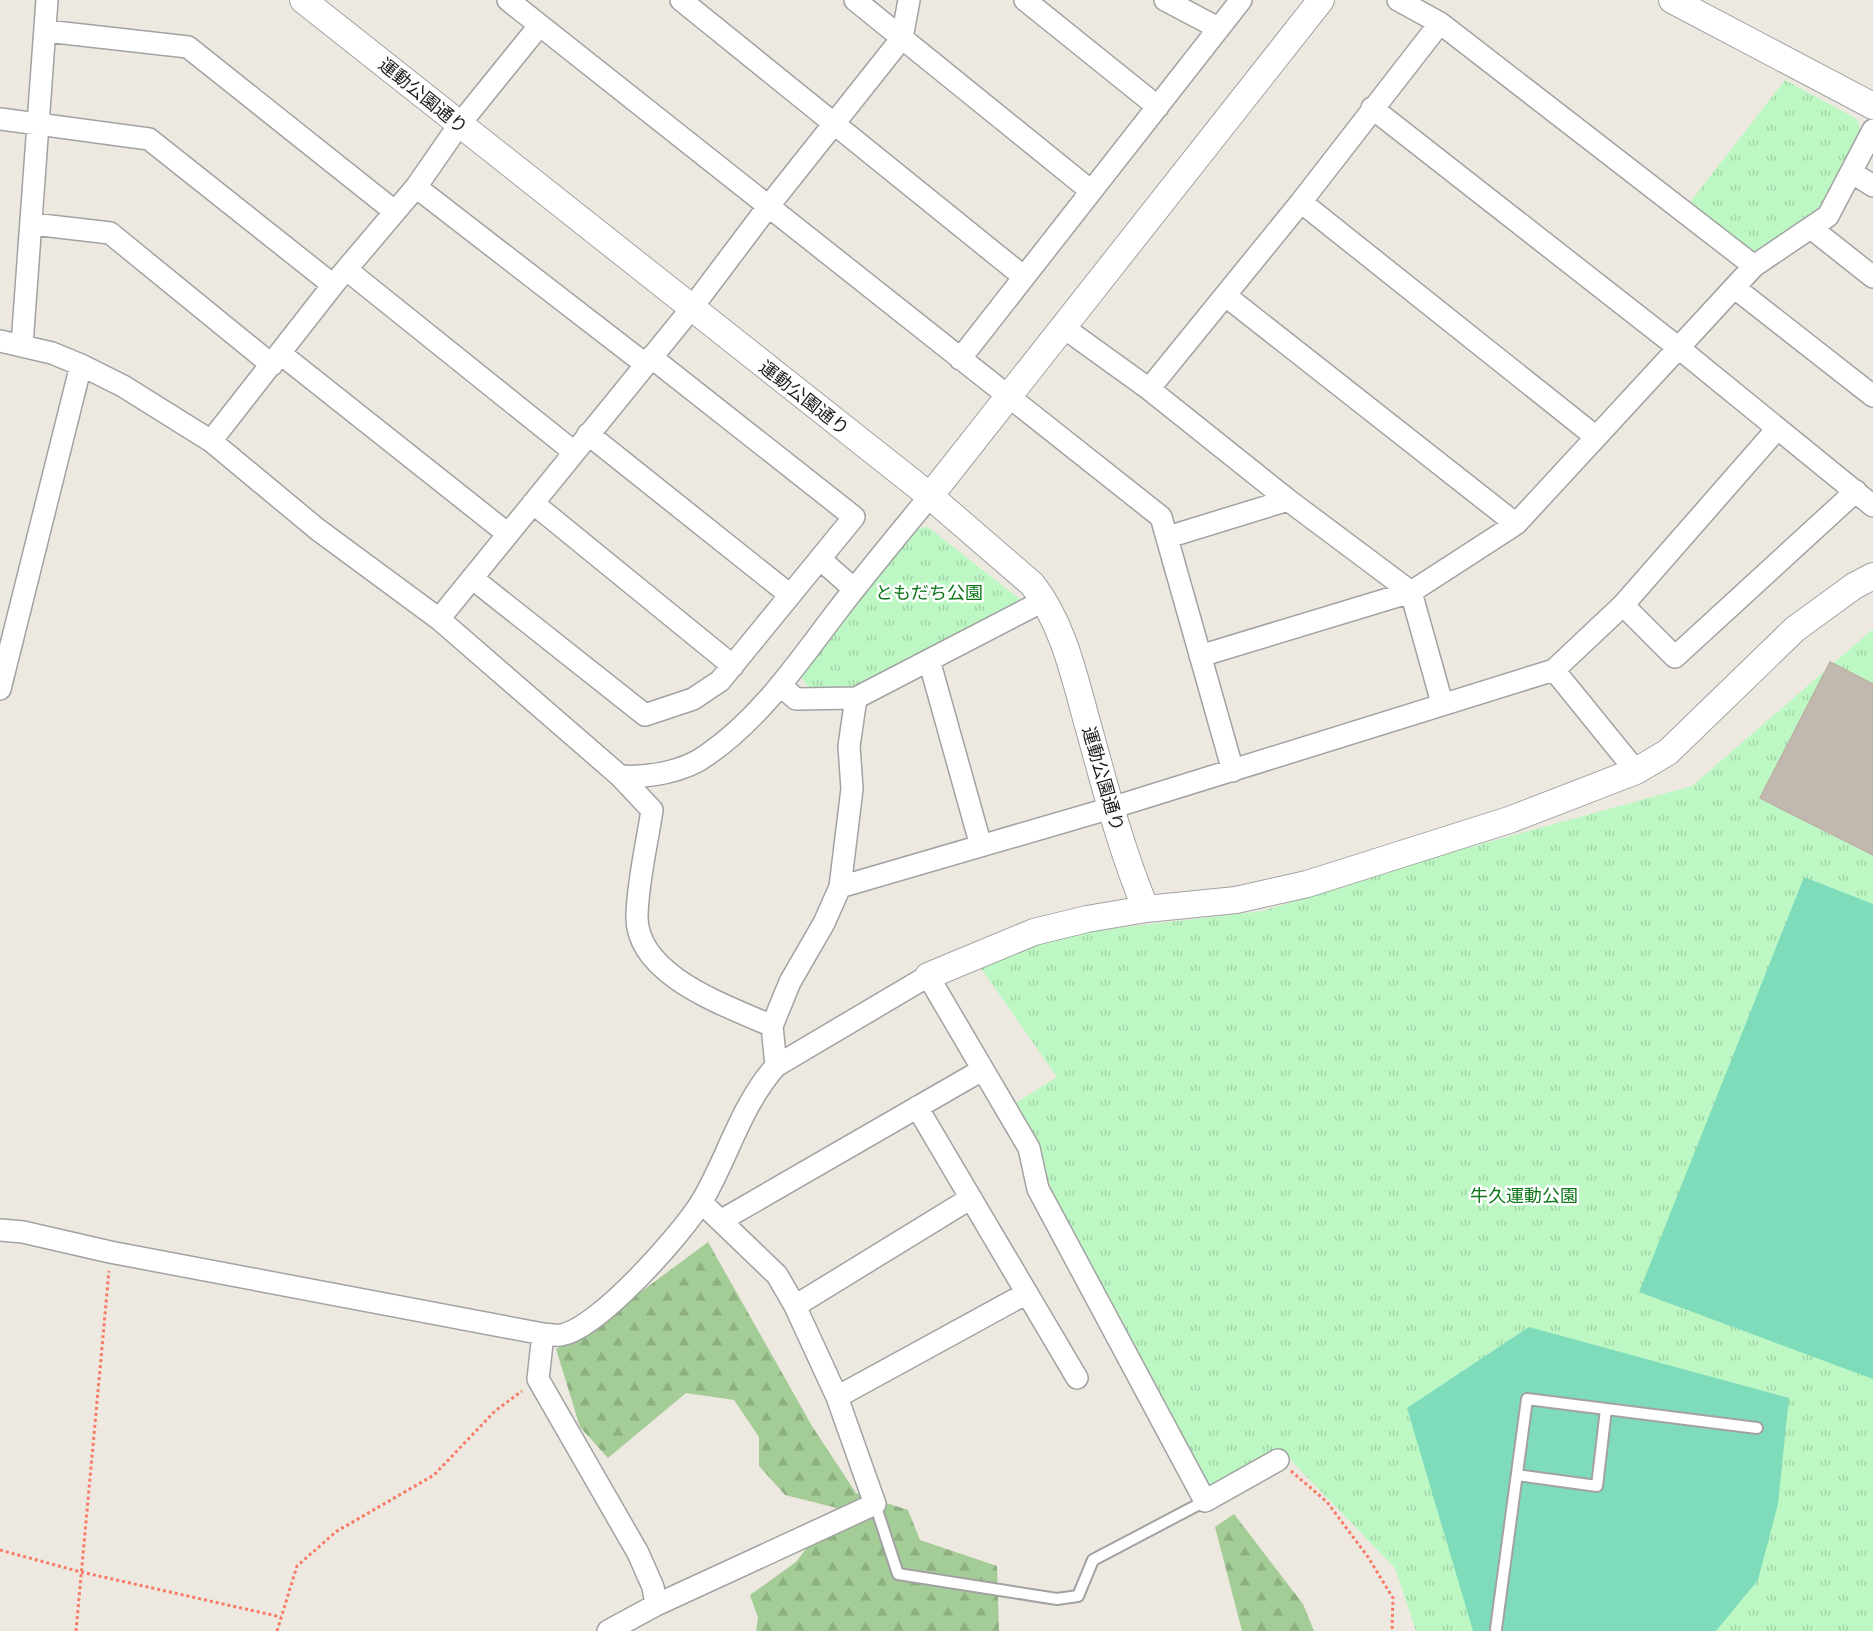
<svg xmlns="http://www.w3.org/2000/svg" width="1873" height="1631" font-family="'DejaVu Sans','Noto Sans JP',sans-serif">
  <defs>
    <pattern id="forest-firs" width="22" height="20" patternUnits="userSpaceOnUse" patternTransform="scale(1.5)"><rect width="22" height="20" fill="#a4cc96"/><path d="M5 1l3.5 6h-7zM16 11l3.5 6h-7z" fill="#8daf81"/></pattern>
    <pattern id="park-tufts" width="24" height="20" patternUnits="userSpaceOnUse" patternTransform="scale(1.5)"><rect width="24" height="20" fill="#bdf8c4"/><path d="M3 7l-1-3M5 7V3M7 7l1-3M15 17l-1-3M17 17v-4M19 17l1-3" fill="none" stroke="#a2d4a8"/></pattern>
  </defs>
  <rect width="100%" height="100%" fill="#ede9e1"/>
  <path fill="url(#forest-firs)" d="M708,1242L812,1426L856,1493L908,1510L920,1540L997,1566L999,1631H756L758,1618L750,1595L796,1562L837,1508L785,1495L759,1466V1437L734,1400L686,1393L608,1458L580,1427L556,1349L584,1334Z
    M1234,1514L1303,1604L1314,1631H1242L1215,1527Z"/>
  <path fill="url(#park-tufts)" d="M1785,80L1857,119L1861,131L1822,208L1752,257L1687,206Z
    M928,527L1022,601L856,688L813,692L799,675L914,529Z
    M1873,629V1631H1416L1395,1568L1281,1450L1210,1490L1053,1198L1039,1145L1014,1104L1057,1077L980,967L1028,946L1073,933L1263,911L1402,866L1692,786Z"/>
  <path fill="#7fdcbb" d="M1804,877L1873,904V1379L1639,1292Z
    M1529,1327L1789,1398L1778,1504L1758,1580L1716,1631H1473L1407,1408Z"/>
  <path fill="#c1b8b0" stroke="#beb0a4" stroke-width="1.5" d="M1830,662L1873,684V855L1760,798Z"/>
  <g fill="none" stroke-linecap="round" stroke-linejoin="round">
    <defs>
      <path id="service" d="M1517,1475L1597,1486L1606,1409
        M875,1504L898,1574L1057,1599L1078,1596L1093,1560L1205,1501
        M1496,1629L1527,1399L1757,1428"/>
      <path id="minor" d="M508,0L1161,517L1233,771
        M681,0L1024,277
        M855,0L1091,191
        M1025,0L1158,107
        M1165,0L1218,28
        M1398,0L1440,23L1754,266
        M46,31L188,47L394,211
        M1372,108L1680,349L1873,506
        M0,119L149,139L333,285
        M1851,172L1873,186
        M416,187L645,364
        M1301,202L1596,437
        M33,224L110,233L272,365
        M1811,228L1873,277
        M347,270L574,452
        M1735,288L1873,396
        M1226,296L1516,524
        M1063,327L1149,389L1288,500L1411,592L1442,703
        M0,341L52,353L81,365L123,386L211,441L317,529L439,619L620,776L652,810C647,844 638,880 637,915C635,976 728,1006 772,1026L776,1066
        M22,345L47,0
        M281,354L508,534
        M960,359L1241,0
        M1149,389L1301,202L1440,23
        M588,434L790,595
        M211,441L333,285L416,187L459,125L539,26
        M533,503L733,666
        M1168,537L1288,500
        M820,559L854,589
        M472,578L645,715L693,699L720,681L854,517L651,357
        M1623,605L1675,657L1856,491
        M439,619L691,309L767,208L902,38L909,0
        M1200,656L1411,592L1516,524L1754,266L1828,216L1873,130
        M929,660L981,846
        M1554,670L1636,771
        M780,685L796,699L856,698L1045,600
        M0,689L81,365
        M620,776C648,778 684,772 707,755C761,718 799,661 838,610C868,571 899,534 930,496
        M840,887L1111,808L1554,670L1623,605L1777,429
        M772,1026L790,982L824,923L840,887L852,789L849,746L856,698
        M917,1107L1077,1378
        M722,1220L982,1070
        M0,1230L23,1232L110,1252L543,1334C549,1334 556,1336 561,1335C598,1329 682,1234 702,1201C728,1157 741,1105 776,1066L928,976L1029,1148L1038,1189L1205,1501L1278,1460
        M795,1306L971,1198
        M543,1334L538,1379L638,1553L653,1587L656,1605L608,1631
        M837,1397L1027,1293
        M656,1605L875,1504L837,1397L795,1306L777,1275L701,1202"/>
      <path id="tertiary" d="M303,0L930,496L1032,584C1064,624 1075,680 1089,729C1106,790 1121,850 1146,909
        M1672,0L1873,106
        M930,496L1321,0
        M928,976L1034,932L1087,919L1146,909L1236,900L1307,884L1509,820L1636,771L1668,752L1795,629L1854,586L1873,576"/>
    </defs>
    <use href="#service" stroke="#a2a2a2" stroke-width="14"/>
    <use href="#minor" stroke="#a2a2a2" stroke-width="24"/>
    <use href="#tertiary" stroke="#a2a2a2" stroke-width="28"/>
    <path stroke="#f87b67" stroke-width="3" stroke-dasharray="3 3" stroke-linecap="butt" d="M1291,1471L1327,1502L1368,1557L1393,1598L1392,1631
      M0,1550L81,1572L281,1617
      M76,1631L109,1271
      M277,1631L297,1566L337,1531L434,1475L495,1411L522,1391"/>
    <use href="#service" stroke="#fff" stroke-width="10"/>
    <use href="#minor" stroke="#fff" stroke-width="21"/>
    <use href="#tertiary" stroke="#fff" stroke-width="26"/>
  </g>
  <g text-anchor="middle" stroke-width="5" stroke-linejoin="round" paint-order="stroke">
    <g font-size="18" fill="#1b1b1b" stroke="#fff">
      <text transform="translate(423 96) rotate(39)" y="6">運動公園通り</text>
      <text transform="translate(804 398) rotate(38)" y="6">運動公園通り</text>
      <text transform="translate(1103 779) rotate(74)" y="6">運動公園通り</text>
    </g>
    <g font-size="18" fill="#0c7619" stroke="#fff">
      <text x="929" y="599">ともだち公園</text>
      <text x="1524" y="1202">牛久運動公園</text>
    </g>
  </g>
</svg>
